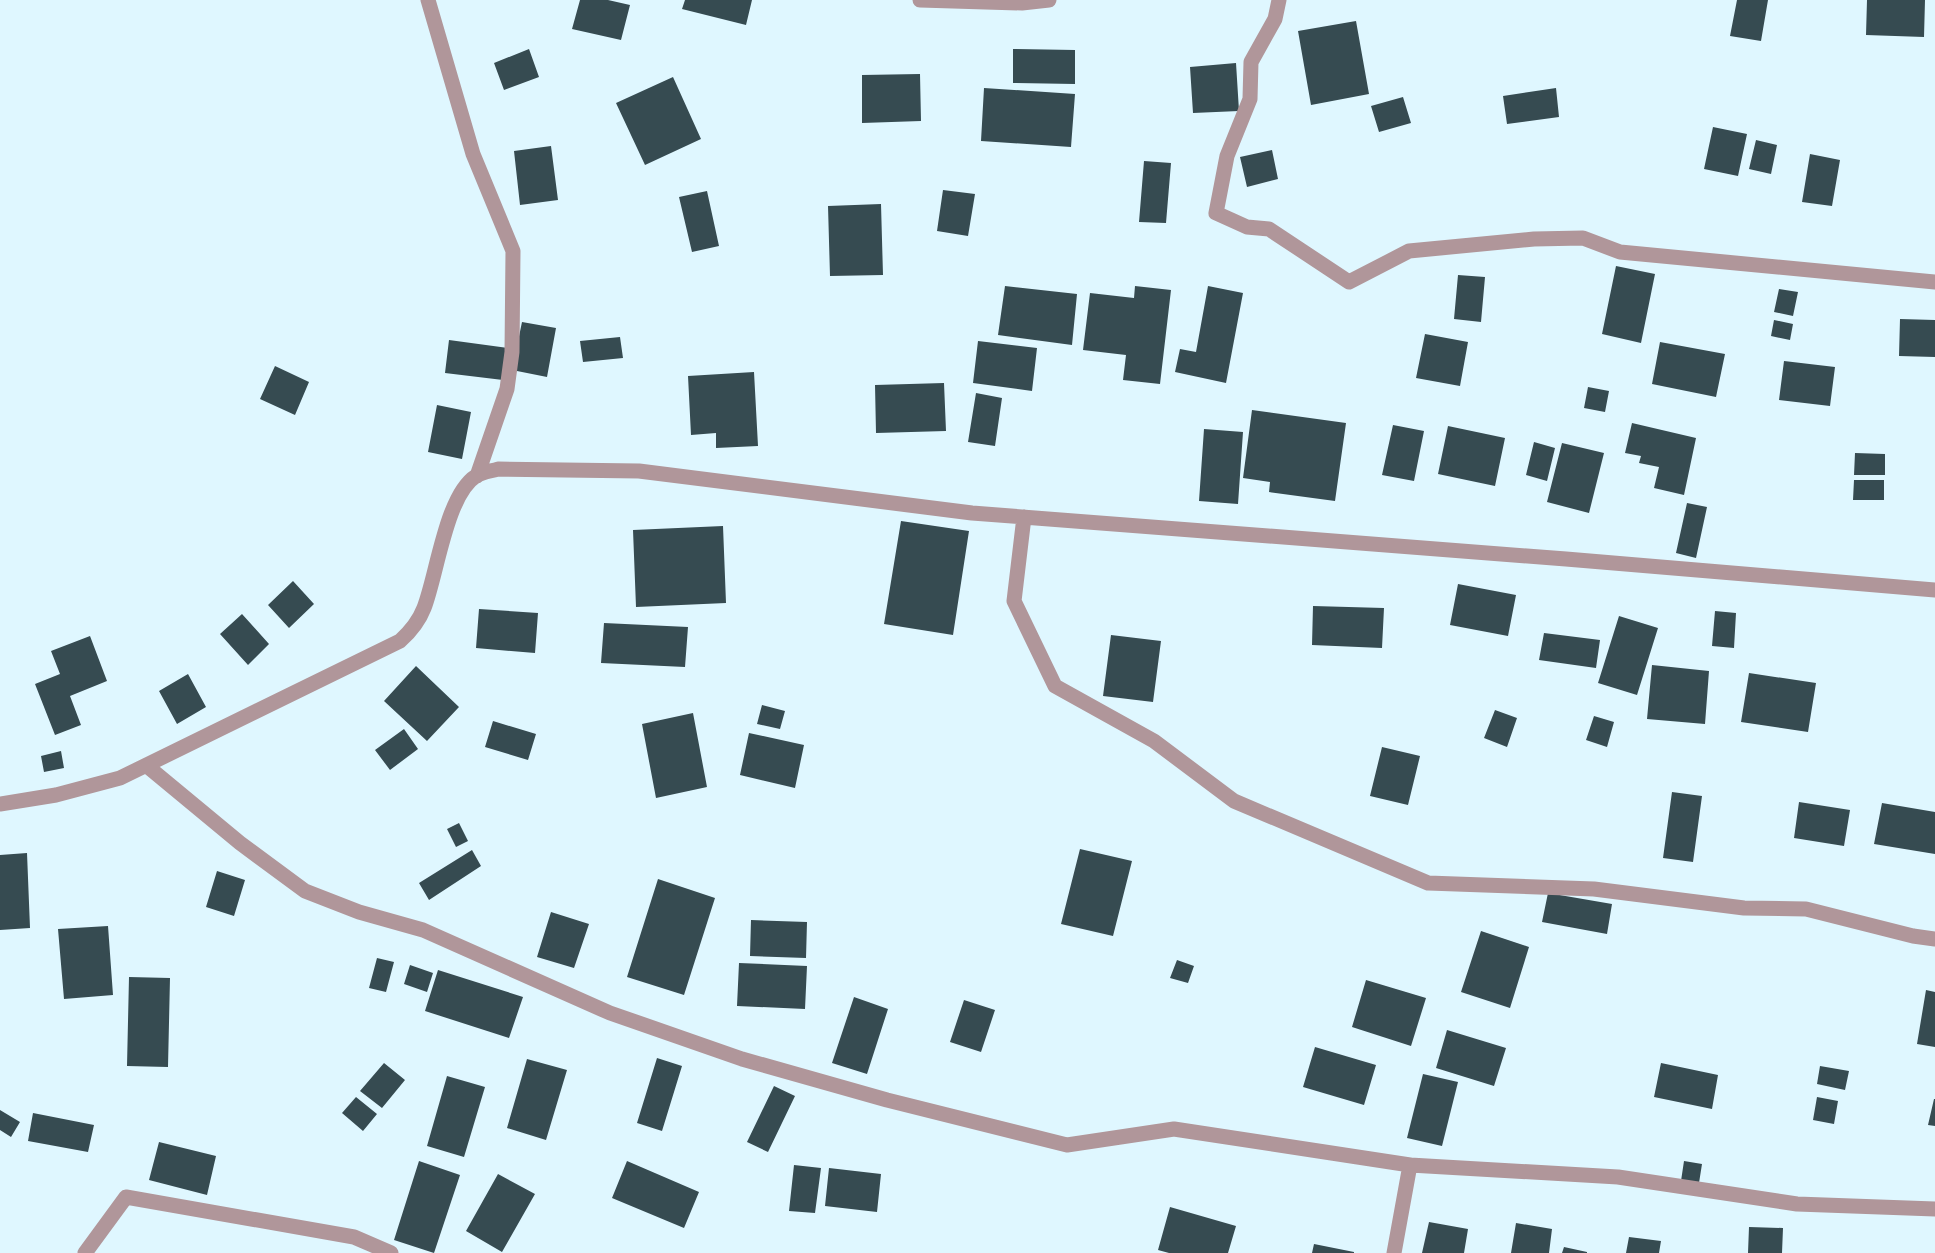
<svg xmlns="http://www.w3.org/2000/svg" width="1935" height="1253" font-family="'Noto Sans',sans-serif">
  <rect width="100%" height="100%" fill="#dff7ff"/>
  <path fill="#364b51" d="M580,0H608L630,5L621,40L572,29Z
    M685,0H752L746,25L682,9Z
    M1737,0H1768L1761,41L1730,36Z
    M1867,0H1925L1924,37L1866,35Z
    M1356,21L1369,94L1311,105L1298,31Z
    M529,49L539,77L504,90L494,63Z
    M1013,49L1075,50V84L1013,83Z
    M1236,63L1239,111L1193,113L1190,67Z
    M920,74L921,121L862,123V75Z
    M673,77L701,139L645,165L616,103Z
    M984,88L1075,94L1071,147L981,141Z
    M1556,88L1559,117L1507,124L1503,96Z
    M1403,97L1411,123L1379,132L1371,106Z
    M1713,127L1747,134L1738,176L1704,169Z
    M1756,140L1777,145L1771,174L1749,169Z
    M551,146L558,200L520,205L514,151Z
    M1272,150L1278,179L1247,187L1240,157Z
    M1810,154L1840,160L1832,206L1802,202Z
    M1144,161L1171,163L1166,223L1139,222Z
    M943,190L975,194L968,236L937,231Z
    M707,191L719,246L692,252L679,197Z
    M881,204L883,275L830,276L828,206Z
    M1616,266L1655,274L1641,343L1602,334Z
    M1458,275L1485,277L1481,322L1454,319Z
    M1005,286L1077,294L1072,345L998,335Z
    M1135,286L1171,290L1160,384L1123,380L1126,355L1083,350L1090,293L1134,298Z
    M1208,286L1243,293L1226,383L1175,372L1180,349L1196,352Z
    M1779,289L1798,292L1793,316L1774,312Z
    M1900,319L1935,320V357L1899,356Z
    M1774,320L1793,324L1790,340L1771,336Z
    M522,322L556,328L547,377L512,370Z
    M1425,334L1468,342L1460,386L1416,378Z
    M620,337L623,358L583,362L580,341Z
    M449,340L508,348L503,380L445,373Z
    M978,341L1037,348L1032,391L973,383Z
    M1660,342L1725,354L1716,397L1652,384Z
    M1784,361L1835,367L1830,406L1779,400Z
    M275,366L309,382L295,415L260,399Z
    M754,372L758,446L716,448V433L691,435L688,376Z
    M944,383L946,431L876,433L875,385Z
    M1588,387L1609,391L1605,412L1584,408Z
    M976,393L1002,398L995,446L968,442Z
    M437,405L471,412L462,459L428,452Z
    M1252,410L1346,423L1335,501L1269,492L1270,482L1243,478Z
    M1632,423L1696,438L1684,495L1654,488L1659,467L1639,463L1641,456L1625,453Z
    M1393,425L1424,431L1414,481L1382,475Z
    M1448,426L1505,438L1495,486L1438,474Z
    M1204,429L1243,432L1238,504L1199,501Z
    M1534,442L1555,448L1547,481L1526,475Z
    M1562,443L1604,453L1589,513L1547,502Z
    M1855,453L1885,454V475H1854Z
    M1854,480H1884V500H1853Z
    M1687,503L1707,507L1696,558L1676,553Z
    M901,521L969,531L953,635L884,624Z
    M723,526L726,603L636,607L633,530Z
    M293,581L314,604L289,628L268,605Z
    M1458,584L1516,595L1508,636L1450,625Z
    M1313,606L1384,608L1382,648L1312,645Z
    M479,609L538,613L535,653L476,648Z
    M1715,611L1736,613L1734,648L1712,646Z
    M242,614L269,644L248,665L220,634Z
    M1619,616L1658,628L1637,695L1598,683Z
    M604,623L688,627L685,667L601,663Z
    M1544,633L1600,640L1596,668L1539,660Z
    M1111,635L1161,641L1153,702L1103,696Z
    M90,636L107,681L70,696L81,725L55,735L35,684L60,674L51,651Z
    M1652,665L1709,671L1705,724L1647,719Z
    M416,666L459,707L427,741L384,701Z
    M1749,673L1816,683L1808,732L1741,722Z
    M188,674L206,707L177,724L159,691Z
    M762,705L785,711L780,729L757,724Z
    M1495,710L1517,718L1507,747L1484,738Z
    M693,713L707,787L656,798L642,724Z
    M1594,716L1614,722L1607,747L1586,740Z
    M493,721L536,734L528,760L485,747Z
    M404,729L418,749L390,770L375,750Z
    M749,733L804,745L795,788L740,775Z
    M1382,747L1420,756L1408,805L1370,796Z
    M61,751L64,768L44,772L41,756Z
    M1672,792L1702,796L1693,862L1663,858Z
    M1799,802L1850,810L1844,846L1794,838Z
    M1882,803L1935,812V854L1874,844Z
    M459,823L468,841L456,847L447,829Z
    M1080,849L1132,861L1113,936L1061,924Z
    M472,850L481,866L429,900L419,883Z
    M27,853L30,928L0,930V855Z
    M217,871L245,880L234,916L206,907Z
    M658,879L715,898L684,995L627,977Z
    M1548,893L1612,904L1607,934L1542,922Z
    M551,912L589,924L574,968L537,957Z
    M751,920L807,922L806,958L750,956Z
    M108,926L113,995L64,999L58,929Z
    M1481,931L1529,947L1510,1008L1461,992Z
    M377,958L394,962L386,992L369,988Z
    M1177,960L1194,966L1188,983L1170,978Z
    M739,963L807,966L805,1009L737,1006Z
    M410,965L433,973L427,992L404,984Z
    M438,970L523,997L509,1038L425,1011Z
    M129,977L170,978L168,1067L127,1066Z
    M1366,980L1426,998L1411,1046L1352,1027Z
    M1926,990L1935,992V1047L1917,1044Z
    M854,997L888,1009L867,1074L832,1063Z
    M964,1000L995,1010L981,1052L950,1042Z
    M1447,1030L1506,1048L1494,1086L1436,1068Z
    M1315,1047L1376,1065L1364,1105L1303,1087Z
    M657,1058L682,1066L662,1131L637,1123Z
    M527,1059L567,1070L546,1140L507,1128Z
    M384,1063L405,1080L382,1108L360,1091Z
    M1661,1063L1718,1075L1712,1109L1654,1097Z
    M1820,1066L1849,1071L1845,1090L1817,1084Z
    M1423,1074L1458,1082L1442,1146L1407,1138Z
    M447,1076L485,1087L464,1157L427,1146Z
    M774,1086L795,1096L768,1152L747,1142Z
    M356,1097L377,1114L363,1131L342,1113Z
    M1817,1097L1838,1101L1834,1124L1813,1120Z
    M1934,1099H1935V1126L1928,1125Z
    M0,1110L20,1122L11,1137L0,1130Z
    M33,1113L94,1125L88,1152L28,1141Z
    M159,1142L216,1156L207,1195L149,1180Z
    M419,1161L460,1175L434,1253L394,1240Z
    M627,1161L699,1192L684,1228L612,1198Z
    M1684,1161L1702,1164L1699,1183L1681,1181Z
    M794,1165L821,1168L815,1213L789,1211Z
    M829,1168L881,1174L877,1212L825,1206Z
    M498,1174L535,1194L502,1252L466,1231Z
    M1170,1207L1236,1226L1228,1253H1169L1158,1250Z
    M1429,1222L1468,1229L1464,1253H1422Z
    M1516,1223L1552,1229L1549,1253H1511Z
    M1749,1227L1783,1228L1782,1253H1748Z
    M1629,1237L1661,1241L1659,1253H1626Z
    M1314,1244L1354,1252V1253H1312Z
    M1564,1247L1587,1252V1253H1562Z"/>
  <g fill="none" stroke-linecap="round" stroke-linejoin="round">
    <path stroke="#b0969a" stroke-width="15" d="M428,0L473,154L513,251L512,352L507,389L477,476
      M920,0L1022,3L1049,0
      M1279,0L1275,19L1251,62L1250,99L1227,156L1216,213L1247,227L1269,229L1349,282L1409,251L1534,239L1583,238L1620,252L1935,282
      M1024,517L1014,601L1055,686L1154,741L1234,801L1428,883L1594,889L1744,908L1806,909L1913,936L1935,939
      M147,766L240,843L305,891L359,912L423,930L610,1013L742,1059L887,1100L1067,1145L1174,1129L1410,1165L1618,1177L1797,1204L1935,1209
      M0,804L56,795L120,778L400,641C410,632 419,621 424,608C437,575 446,495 476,476C482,472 492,471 498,469L639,471L972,513L1566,559L1935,590
      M85,1253L126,1197L354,1237L391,1253
      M1394,1253L1410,1165"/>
  </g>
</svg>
